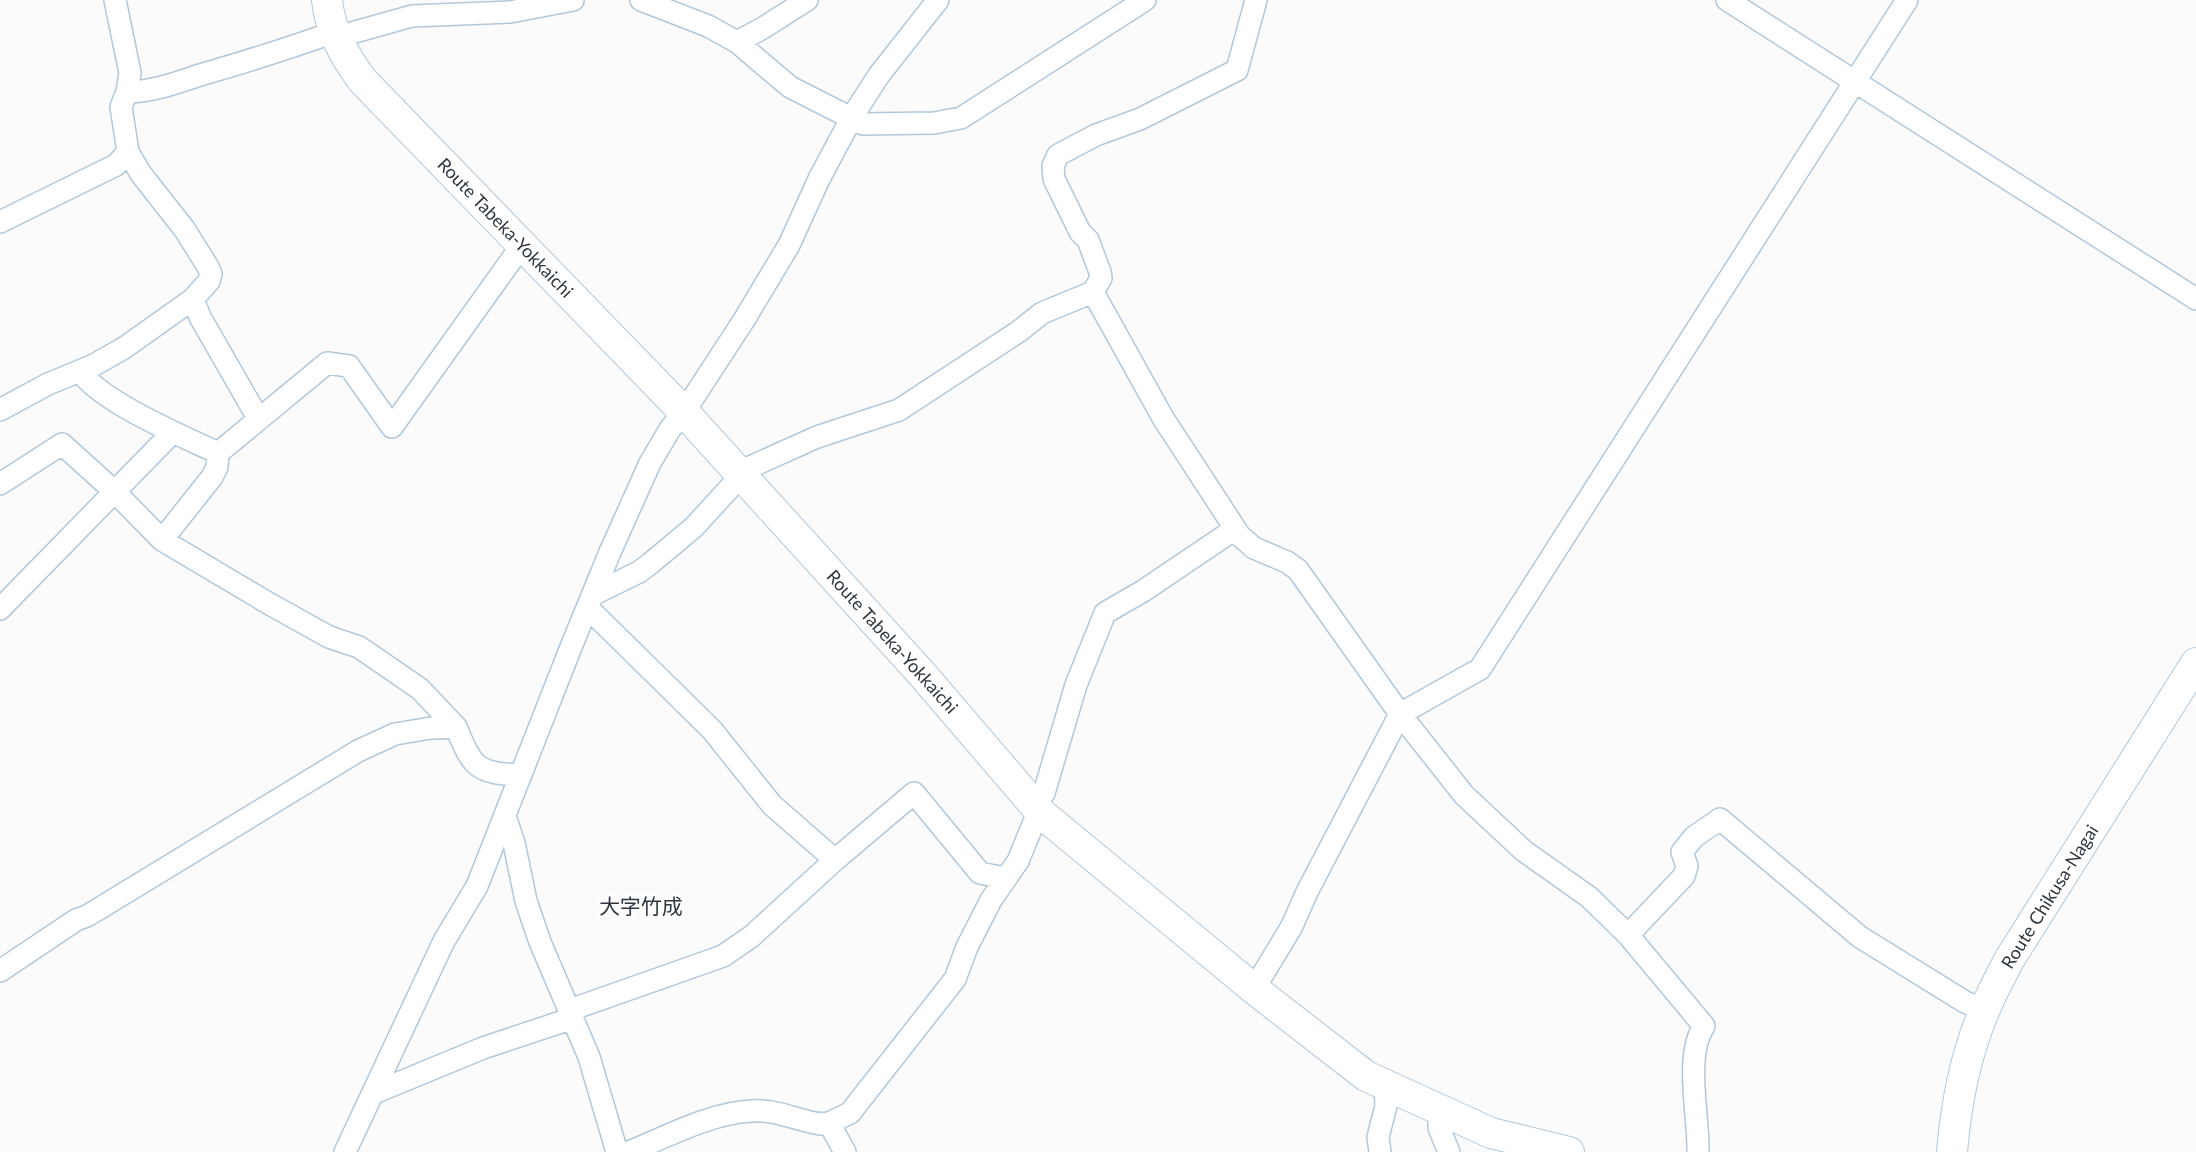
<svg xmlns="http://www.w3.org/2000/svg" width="2196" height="1152" font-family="Lato,'Noto Sans JP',sans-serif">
  <rect width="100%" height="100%" fill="#fbfbfb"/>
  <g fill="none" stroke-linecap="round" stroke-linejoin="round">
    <defs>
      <path id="street" d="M115,0L130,73L127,92
        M641,0L708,26L737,42L790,87L863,124L934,123L961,118L1145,0
        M1727,0L2196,299
        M337,37L412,16L510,12L573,0
        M737,42L763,28L807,0
        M0,222L116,165L128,152
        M1093,292L1163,418L1240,536L1254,548L1287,562L1298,570L1400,714L1464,795L1524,851L1589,897L1628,935L1704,1026C1684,1056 1699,1116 1698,1152
        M193,299L200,317L258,418
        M80,371C101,402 182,436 218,453L327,363L349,366L392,427L522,245
        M0,410L48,384L94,365L124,348L193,299L209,281L211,274L208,267L185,230L141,174L128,152L121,107L127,92C152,92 176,83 200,75C245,62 290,48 334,32
        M0,484L62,444L115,492L162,540L268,603L329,637L359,647L420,689L456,727
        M162,540L212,477L217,467L218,453
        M594,594L639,572L651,563L694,527L748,468L817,437L899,410L1018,332L1042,313L1093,292L1101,278L1100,272L1088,240L1080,232L1054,179L1053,166L1058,155L1096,135L1140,119L1237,70L1256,0
        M588,608L712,730L772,805L835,860L914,793L980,873L1005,878
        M0,609L173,432
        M1032,803L1044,793L1076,685L1105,613L1143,591L1235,529
        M505,816L514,843L526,901L540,942L589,1057L617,1152
        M1628,935L1684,876L1687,866L1682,852L1694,837L1720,819L1860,937L1965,1002L1984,1010
        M0,971L76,920L87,916L358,751L395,734L431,728L456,727C473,768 476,773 521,775
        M1254,989L1292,926L1307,892L1400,714L1480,669L1907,0
        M570,1010L723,956L752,936L835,860
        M374,1093L483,1048L573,1018
        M1439,1108V1128L1449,1152
        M829,1123L845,1152
        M345,1152L444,941L477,886L571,647L610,552L650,463L670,429L684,412L744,320L789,245L819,179L852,117L879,75L938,0
        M629,1152C666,1137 713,1112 752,1111C776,1109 798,1121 821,1124L829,1123L850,1113L955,979L967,947L991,900L1018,861L1034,822L1042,814
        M1380,1152L1378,1137L1386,1106L1385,1084"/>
      <path id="secondary" d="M327,0C330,31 345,57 363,81L684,412L922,674L1042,814L1254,989L1366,1076L1491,1133L1569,1152
        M1952,1152C1956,1104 1966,1053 1985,1009C1992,992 2001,976 2009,960L2196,663"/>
    </defs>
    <use href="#street" stroke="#b1c8db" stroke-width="24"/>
    <use href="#secondary" stroke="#b1c8db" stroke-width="32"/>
    <use href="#street" stroke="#fff" stroke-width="21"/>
    <use href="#secondary" stroke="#fff" stroke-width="30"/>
  </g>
  <g text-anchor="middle" stroke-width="7" stroke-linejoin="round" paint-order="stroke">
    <g font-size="18" fill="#2e373f" stroke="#fff">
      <text transform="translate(505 228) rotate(46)" y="6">Route Tabeka-Yokkaichi</text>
      <text transform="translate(892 642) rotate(48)" y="6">Route Tabeka-Yokkaichi</text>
      <text transform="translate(2050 897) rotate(-58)" y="6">Route Chikusa-Nagai</text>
    </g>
    <g font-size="21" fill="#2e373f" stroke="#fff">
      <text x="641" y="914">大字竹成</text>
    </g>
  </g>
</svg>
